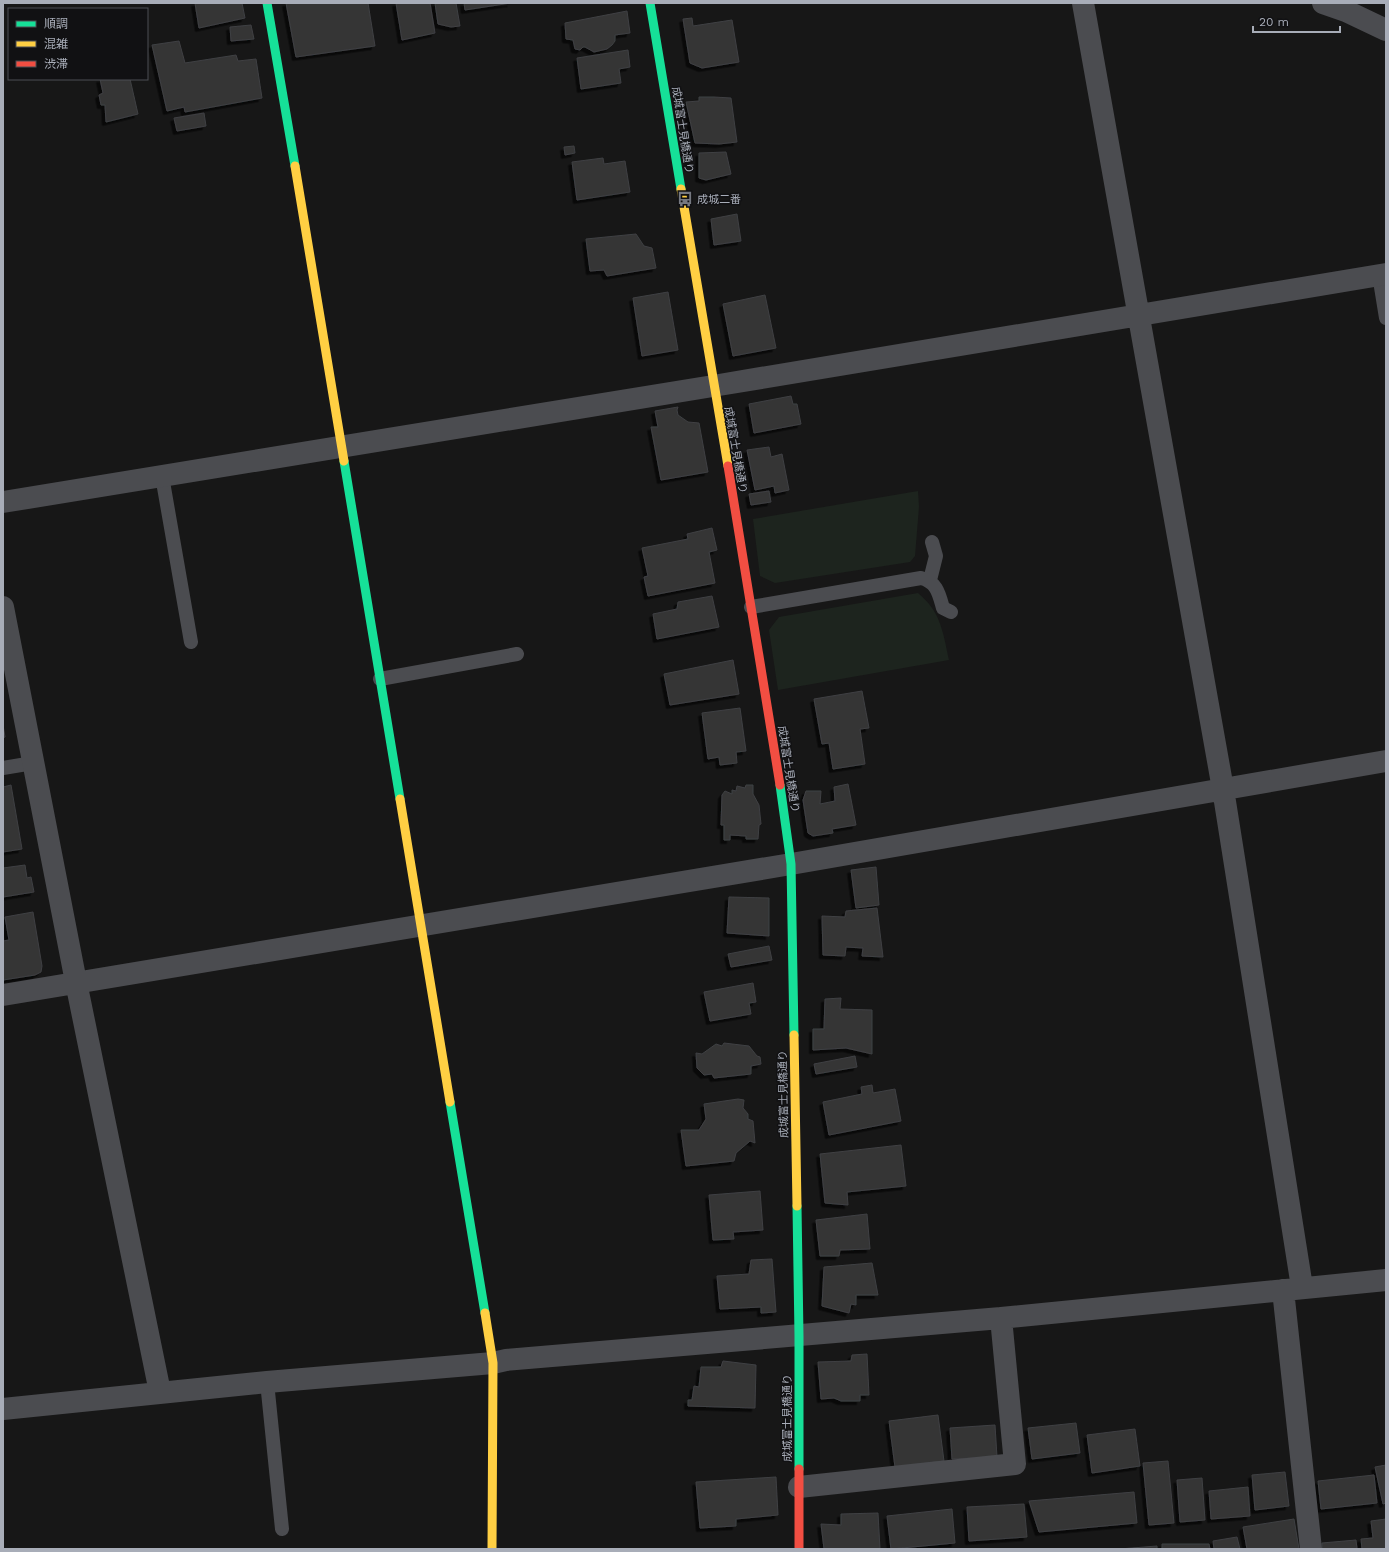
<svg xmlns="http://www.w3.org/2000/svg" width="1389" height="1552" font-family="'Work Sans','Noto Sans JP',sans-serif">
  <defs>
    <filter id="shadow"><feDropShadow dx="-3.5" dy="3.5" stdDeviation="0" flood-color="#0009"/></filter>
  </defs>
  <rect width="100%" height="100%" fill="#171717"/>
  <path fill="#1d241e" d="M918,491L919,507L915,556L910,562L775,583L760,576L753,519Z
    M918,593C922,597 926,600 929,604C942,619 945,642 949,660L778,690L769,630L779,617Z"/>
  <path fill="#353536" stroke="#3f4043" filter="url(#shadow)" d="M195,3H242L245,18L199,28Z
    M286,3H368L375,46L296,57Z
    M396,3H430L435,33L402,40Z
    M435,3H456L460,26L451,27L438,24Z
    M464,3H511L465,10Z
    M627,11L630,33L615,35V41L612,45L607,49L594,52L585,47H583L580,50L575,49L573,40L566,39L565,23Z
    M692,18L693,26L732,20L739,62L702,68L690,63L683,19Z
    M251,25L254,39L231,41L230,27Z
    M179,41L185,63L236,55L238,61L256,59L262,98L185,112L184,107L167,111L152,45Z
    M628,50L630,67L619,69L621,83L581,89L577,58Z
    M100,79H130L138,114L106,122L105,105H101L99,95L103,93Z
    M699,97H714L731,98L737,142L719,144L695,143L686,102L699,101Z
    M204,113L206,126L177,131L174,118Z
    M574,146L575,153L565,155L564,147Z
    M726,152L731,174L706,180L699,178V153Z
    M603,158L604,164L625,161L630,192L577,200L572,162Z
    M737,214L741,241L714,245L711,219Z
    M636,234L644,246L652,248L656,268L607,276L604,270L590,271L586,239Z
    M668,292L678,350L642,356L633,298Z
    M765,295L776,348L733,356L723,304Z
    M791,396L793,404H797L801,424L754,433L749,404Z
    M678,407L677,410L678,415L688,422L699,423L708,472L661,480L651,427H658L655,411Z
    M769,447L771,457L782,454L789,490L775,493L774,486L755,490L747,450Z
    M769,491L771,502L751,505L749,494Z
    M712,528L717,550L709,552L715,583L648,596L644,577L648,576L642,548L688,539L687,534Z
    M712,596L719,627L657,639L653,614L677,609L678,602Z
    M733,660L739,694L670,705L664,674Z
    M862,691L869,728L860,729L865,764L833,769L829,743L822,744L814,699Z
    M740,708L746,751L736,752L737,763L720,765L719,757L708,759L702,713Z
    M3,725L5,737L3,738Z
    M848,784L856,825L832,829L833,833L813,836L808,833L803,800L806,791H821L820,804L835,801L834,787Z
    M11,785L22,849L3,852V787Z
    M746,785H753V794L759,805L761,824L759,825L758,839H746V836L730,835V840H724V825H721L722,795L725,791L732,794V790L736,791L737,786L745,788Z
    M25,865L27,878L31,877L34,892L3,897V868Z
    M876,867L879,905L856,908L851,870Z
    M729,897L769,898V936L727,933Z
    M877,908L883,957L862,956L863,948L846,947L845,956L823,955L822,916L845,917L846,911Z
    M33,912L42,966L41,972L35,975L3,980V941L9,940L5,917Z
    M769,946L772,960L731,967L728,954Z
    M753,983L756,1002L749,1003L751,1014L710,1021L704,992Z
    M841,998L840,1009L872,1010V1054L846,1048L813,1050V1029H824L825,999Z
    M724,1043L749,1046L757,1056L760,1057L761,1064L751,1066V1074L714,1078L712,1074L704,1075L697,1068L696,1053L702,1054L716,1044L722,1046Z
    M855,1056L857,1067L816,1074L814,1064Z
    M872,1085L873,1093L895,1089L901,1121L829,1135L823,1102L862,1094L861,1087Z
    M738,1099L744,1100L743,1108L748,1114V1119L753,1121L755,1143L750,1141L736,1153L734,1161L686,1166L681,1130H699L706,1119L704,1104Z
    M901,1145L906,1186L847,1192L848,1205L825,1203L820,1154Z
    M760,1191L763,1230L733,1232L734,1239L713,1240L709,1195Z
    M867,1214L870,1249L840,1250L839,1256H820L816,1220Z
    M772,1259L776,1312L761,1313V1307L720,1309L717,1276L749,1274L751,1260Z
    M872,1263L878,1295H856V1305L851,1304L849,1313L822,1306L824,1267Z
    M867,1354L869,1395H860V1401H841L834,1398L821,1399L818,1362L851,1361L852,1355Z
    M723,1361L756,1365L755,1408L688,1406V1400H692L694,1386L699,1387L701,1367H721Z
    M938,1415L944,1461L895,1467L889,1421Z
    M1076,1423L1080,1453L1032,1459L1028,1428Z
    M995,1425L997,1457L952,1459L950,1428Z
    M1135,1429L1140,1466L1092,1473L1087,1435Z
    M1168,1461L1174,1523L1149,1525L1143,1463Z
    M1386,1465V1503L1383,1504L1375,1467Z
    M1285,1472L1289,1506L1255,1510L1252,1475Z
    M1374,1475L1377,1503L1321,1509L1318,1481Z
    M776,1477L778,1515L736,1519V1526L700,1528L696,1482Z
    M1202,1478L1205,1520L1180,1522L1177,1480Z
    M1248,1487L1250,1516L1211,1519L1209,1491Z
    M1134,1492L1137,1523L1039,1532L1029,1501Z
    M1024,1504L1027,1537L969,1541L967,1507Z
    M952,1509L955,1543L891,1549L887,1516Z
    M878,1513L880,1549H824L821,1524L841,1525V1514Z
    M1294,1519L1299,1549H1247L1243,1527Z
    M1386,1519V1549H1362L1361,1539L1373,1538L1371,1521Z
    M1237,1537L1240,1549H1214L1213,1541Z
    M1356,1540L1357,1549H1322V1543Z
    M1162,1544H1209L1210,1549H1162Z
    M1157,1546V1549H1119Z"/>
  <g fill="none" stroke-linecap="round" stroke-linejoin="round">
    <path stroke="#4b4c50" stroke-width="14" d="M1379,275L1386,318
      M162,476L191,642
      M930,580L936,556L932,542
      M751,607L921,578C937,582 939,594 943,608L951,612
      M380,679L517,654
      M3,768L33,763
      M267,1382L282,1529"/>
    <path stroke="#4b4c50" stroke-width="22" d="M1083,3L1223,789L1302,1287
      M1323,3L1346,11L1386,30
      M3,502L713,386L1386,274
      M3,607L76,982L160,1392
      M3,995L791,864L1386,761
      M1283,1290L1311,1549
      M3,1409L267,1382L493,1363L506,1360L1001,1318L1386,1280
      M799,1487L1015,1464L1001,1318"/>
    <path stroke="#16e098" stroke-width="9" d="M267,3L295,166
      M650,3L681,189
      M344,461L400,799
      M780,785L791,864L794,1035
      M450,1102L485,1313
      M797,1206L799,1336V1469"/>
    <path stroke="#ffcf43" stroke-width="9" d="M295,166L344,461
      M681,189L728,466
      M400,799L450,1102
      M794,1035L797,1206
      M485,1313L493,1363L492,1549"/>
    <path stroke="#f24e42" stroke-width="9" d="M728,466L780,785
      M799,1469V1549"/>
  </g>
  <defs>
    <symbol id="bus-bare" viewBox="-9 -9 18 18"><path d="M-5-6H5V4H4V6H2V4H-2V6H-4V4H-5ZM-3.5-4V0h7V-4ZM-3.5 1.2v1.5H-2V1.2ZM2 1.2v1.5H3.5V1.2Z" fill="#757880" stroke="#111113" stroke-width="2.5" paint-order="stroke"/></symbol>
  </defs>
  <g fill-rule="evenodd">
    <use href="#bus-bare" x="674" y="188" width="22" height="22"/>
  </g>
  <g text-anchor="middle" stroke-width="3" stroke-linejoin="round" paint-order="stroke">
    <g font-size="11" fill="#a8adb8" stroke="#111113">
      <text transform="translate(683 130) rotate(81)" y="4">成城富士見橋通り</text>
      <text transform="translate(736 450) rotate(80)" y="4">成城富士見橋通り</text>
      <text transform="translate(789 769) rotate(81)" y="4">成城富士見橋通り</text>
      <text transform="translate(783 1094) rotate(-91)" y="4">成城富士見橋通り</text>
      <text transform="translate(787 1418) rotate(-90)" y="4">成城富士見橋通り</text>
    </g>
    <g font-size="11" fill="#a8adb8" stroke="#111113" text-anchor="start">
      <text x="697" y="203">成城二番</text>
    </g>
  </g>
  <rect width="1389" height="1552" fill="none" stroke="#a8adb8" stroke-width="8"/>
  <rect x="8" y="8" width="140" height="72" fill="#111113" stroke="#4d4f55"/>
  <rect x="16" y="21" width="20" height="6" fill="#16e098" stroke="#4d4f55"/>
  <text x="44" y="28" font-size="12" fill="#a8adb8">順調</text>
  <rect x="16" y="41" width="20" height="6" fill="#ffcf43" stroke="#4d4f55"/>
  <text x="44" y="48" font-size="12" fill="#a8adb8">混雑</text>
  <rect x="16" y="61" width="20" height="6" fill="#f24e42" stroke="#4d4f55"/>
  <text x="44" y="68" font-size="12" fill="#a8adb8">渋滞</text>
  <path d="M1253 26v6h87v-6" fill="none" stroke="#a8adb8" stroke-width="2"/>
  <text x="1259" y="26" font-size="12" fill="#a8adb8" stroke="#111113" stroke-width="3" paint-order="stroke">20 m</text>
</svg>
